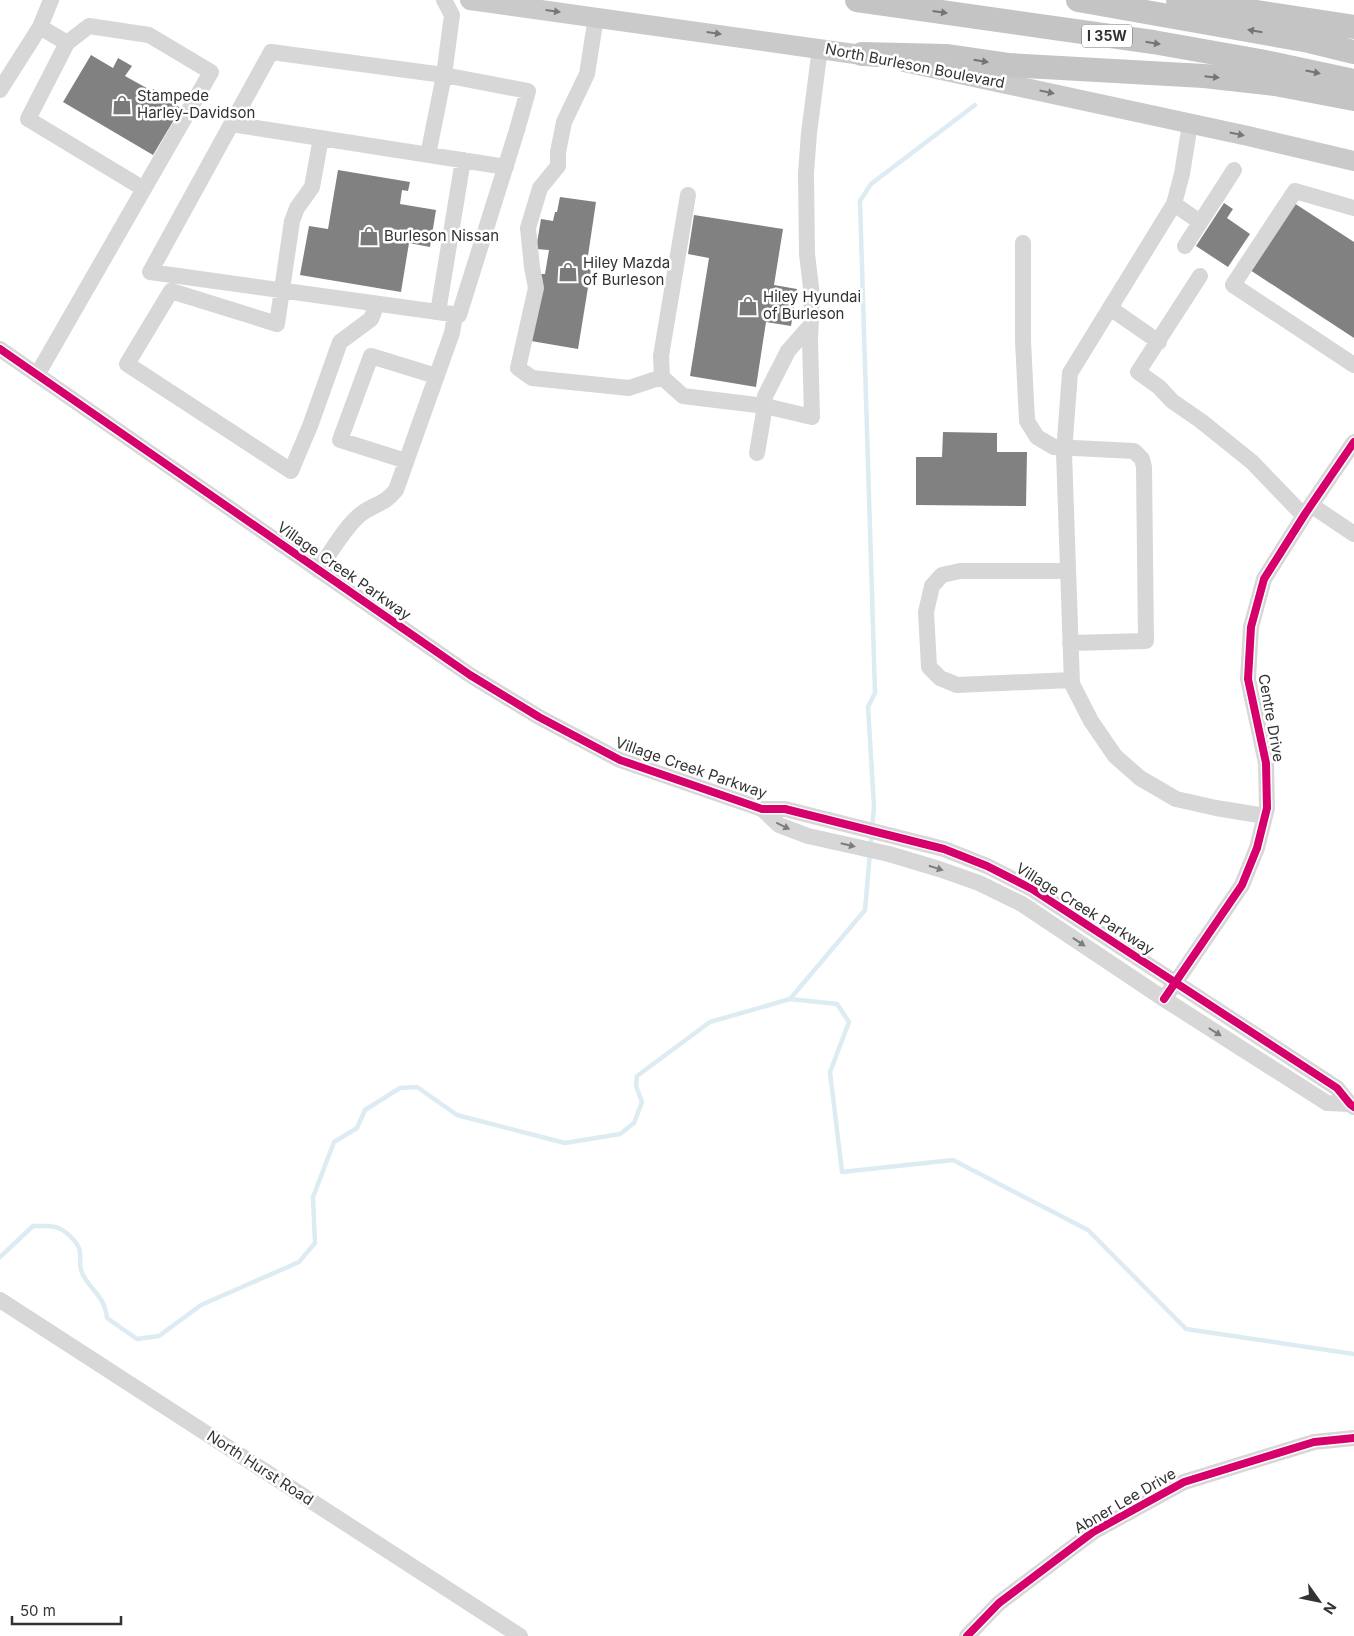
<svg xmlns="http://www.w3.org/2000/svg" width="1354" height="1636" font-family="Inter,sans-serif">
  <rect width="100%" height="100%" fill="#fff"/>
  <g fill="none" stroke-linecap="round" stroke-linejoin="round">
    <path stroke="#ddebf3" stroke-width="4.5" d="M790,999L837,1004L849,1022L830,1072L842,1172L953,1160L1088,1230L1186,1329L1354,1354
      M0,1257L33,1226C51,1226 58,1224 71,1237C76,1242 80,1247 80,1253C81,1264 78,1265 83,1275C93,1293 104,1295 107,1318L137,1339L159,1336L201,1305L299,1262L315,1243L313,1197L334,1142L357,1128L365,1110L400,1088L417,1087L457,1115L565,1143L620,1134L634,1123L642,1102L636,1086L637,1076L710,1022L790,999L865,910L874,806L868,707L875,693L860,201L871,184L975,105"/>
  </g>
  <path fill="#818181" d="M91,55L113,68L118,58L132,66L125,76L152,91L153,89L168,97L166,100L181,108L153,155L63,102Z
    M338,170L410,182L408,191L402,190L400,204L436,210L430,247L409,243L401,292L300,275L309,226L328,229Z
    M560,197L596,202L586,269H591L578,349L531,341L541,274H545L549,250L536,249L541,219L553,221L555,212H557Z
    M1224,203L1233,209L1227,218L1250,234L1228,267L1196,246Z
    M1294,203L1354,242V338L1250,270Z
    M694,215L783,229L774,285L797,289L791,326L766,322L756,387L690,376L709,258L688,254Z
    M943,432L997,433V452H1027L1026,506L916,505V457H942Z"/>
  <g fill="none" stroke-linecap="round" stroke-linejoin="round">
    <path stroke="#d7d7d7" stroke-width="16" d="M596,17L587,74L564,122L558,152V166L540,188L528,228L532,267L536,288L518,368L532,378L629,388L662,377
      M67,43L28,119L144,189
      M271,52L444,75L528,91L517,130L459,315L150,272Z
      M0,90L40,27L51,0
      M231,124L506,167
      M1190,124L1182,174L1174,204L1070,373L1064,452L1072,684L1091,721L1115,756L1140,778L1176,799L1216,808L1265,816
      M321,138L312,187L297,208L292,221L277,324L171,291L127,364L291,471L310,426L340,342L371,319L377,304
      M428,155L444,75L452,15L444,0
      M688,195L661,356L662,377L683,396L765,406L812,417L810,340L812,296L807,254L806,173L809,133L820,48
      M1174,204L1200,222
      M1354,208L1295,191L1233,285L1354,365
      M1023,243V341L1027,421L1037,437L1054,447L1134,451L1142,459L1144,467L1146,641L1070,643
      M1185,246L1234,170
      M1200,276L1138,372L1159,387L1172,401L1201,421L1252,462L1304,516
      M1110,308L1159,342
      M438,312L463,160
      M0,349L470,675L539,717L620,760L762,809H785L944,849L987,866L1032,889L1337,1088L1350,1104L1354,1107
      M37,375L211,72L149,35L89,26L67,43L40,27
      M757,453L765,406V396L788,351L810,326
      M406,461L340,440L371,356L436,376
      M1311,505L1354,534
      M318,570C330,554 346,525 361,514C375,503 383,506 396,490L452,333L455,315
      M1068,571H960L942,575L932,586L926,612L929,667L940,678L957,685L1071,680
      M762,809L779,825L808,836L889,854L939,869L979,883L1022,904L1164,999L1327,1103L1350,1104
      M1169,992L1242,885L1257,848L1267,808L1266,763L1248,679L1251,627L1264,579L1305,514L1354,442
      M0,1300L520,1636
      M967,1636L999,1603L1093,1532L1184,1482L1314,1442L1354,1438"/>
    <path stroke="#cacaca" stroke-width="20" d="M470,0L876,57
      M904,62L1248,136L1354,161"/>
    <path stroke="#c4c4c4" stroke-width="24" d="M857,0L1153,42L1260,61L1354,81
      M1078,0L1309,41L1354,52
      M1178,0L1354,27
      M862,54L946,56L1008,65L1204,76L1275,84L1354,99"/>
    <defs>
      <path id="cycleway" d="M0,349L470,675L539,717L620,760L762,809H785L944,849L987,866L1032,889L1337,1088L1350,1104L1354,1107
        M1164,999L1242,885L1257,848L1267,808L1266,763L1248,679L1251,627L1264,579L1305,514L1354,442
        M967,1636L999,1603L1093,1532L1184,1482L1314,1442L1354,1438"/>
    </defs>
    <use href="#cycleway" stroke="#fff" stroke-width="11"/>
    <use href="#cycleway" stroke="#d6006c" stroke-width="8"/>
  </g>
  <defs><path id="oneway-solid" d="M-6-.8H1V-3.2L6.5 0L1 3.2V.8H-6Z" transform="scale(1.25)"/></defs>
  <g fill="#777">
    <use href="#oneway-solid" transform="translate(553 11) rotate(8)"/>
    <use href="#oneway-solid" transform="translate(714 33) rotate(8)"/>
    <use href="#oneway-solid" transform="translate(1047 92) rotate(12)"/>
    <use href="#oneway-solid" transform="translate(1237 134) rotate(12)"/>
  </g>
  <g fill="#747474">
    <use href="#oneway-solid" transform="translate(940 12) rotate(8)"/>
    <use href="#oneway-solid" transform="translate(1255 31) rotate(-170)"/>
    <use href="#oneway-solid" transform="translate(1153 43) rotate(9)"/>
    <use href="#oneway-solid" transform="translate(981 61) rotate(9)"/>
    <use href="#oneway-solid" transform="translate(1313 72) rotate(12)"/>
    <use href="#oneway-solid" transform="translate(1212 77) rotate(6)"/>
  </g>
  <g fill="#7d7d7d">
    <use href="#oneway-solid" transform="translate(783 826) rotate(26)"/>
    <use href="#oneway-solid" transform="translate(848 845) rotate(13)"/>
    <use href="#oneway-solid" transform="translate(936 868) rotate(17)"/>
    <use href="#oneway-solid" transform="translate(1079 942) rotate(34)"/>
    <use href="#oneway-solid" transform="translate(1215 1032) rotate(32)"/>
  </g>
  <defs>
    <symbol id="shop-bare" viewBox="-9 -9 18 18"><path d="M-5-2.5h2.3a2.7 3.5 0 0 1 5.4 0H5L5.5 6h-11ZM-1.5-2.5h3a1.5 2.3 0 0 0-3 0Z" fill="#7a7a7a" stroke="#fff" stroke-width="2.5" paint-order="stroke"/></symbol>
  </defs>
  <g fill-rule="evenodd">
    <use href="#shop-bare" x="108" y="91" width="28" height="28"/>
    <use href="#shop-bare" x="355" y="222" width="28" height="28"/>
    <use href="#shop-bare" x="554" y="258" width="28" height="28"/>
    <use href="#shop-bare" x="734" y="292" width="28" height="28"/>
  </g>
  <g text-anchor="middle" stroke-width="5" stroke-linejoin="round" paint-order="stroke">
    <rect fill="#fff" stroke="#707070" stroke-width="1" x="1082" y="24.5" width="50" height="23" rx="4"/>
    <g font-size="14" font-weight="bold" fill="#333">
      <text x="1107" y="41">I 35W</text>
    </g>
    <g font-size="15" fill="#333" stroke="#fff">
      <text transform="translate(915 66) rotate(11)" y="5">North Burleson Boulevard</text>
      <text transform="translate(344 571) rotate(35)" y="5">Village Creek Parkway</text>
      <text transform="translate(1271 718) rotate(80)" y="5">Centre Drive</text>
      <text transform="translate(691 768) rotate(19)" y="5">Village Creek Parkway</text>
      <text transform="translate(1085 909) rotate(32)" y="5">Village Creek Parkway</text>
      <text transform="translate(260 1468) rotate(33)" y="5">North Hurst Road</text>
      <text transform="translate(1125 1501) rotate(-30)" y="5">Abner Lee Drive</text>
    </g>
    <g font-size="15" fill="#333" stroke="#fff" text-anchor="start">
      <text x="137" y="101">Stampede<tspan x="137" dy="17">Harley-Davidson</tspan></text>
      <text x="384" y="241">Burleson Nissan</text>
      <text x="583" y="268">Hiley Mazda<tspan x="583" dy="17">of Burleson</tspan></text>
      <text x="763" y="302">Hiley Hyundai<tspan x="763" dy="17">of Burleson</tspan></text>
    </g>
  </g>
  <g transform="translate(1319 1601) rotate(123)" stroke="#ffffff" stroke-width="4" paint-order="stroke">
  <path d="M0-4L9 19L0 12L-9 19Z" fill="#333333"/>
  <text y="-8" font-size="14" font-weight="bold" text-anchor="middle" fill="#333333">N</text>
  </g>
  <path d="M12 1616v8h109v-8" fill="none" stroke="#333333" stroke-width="2.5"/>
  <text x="20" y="1616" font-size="15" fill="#333333" stroke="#ffffff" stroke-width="4" paint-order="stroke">50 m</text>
</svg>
